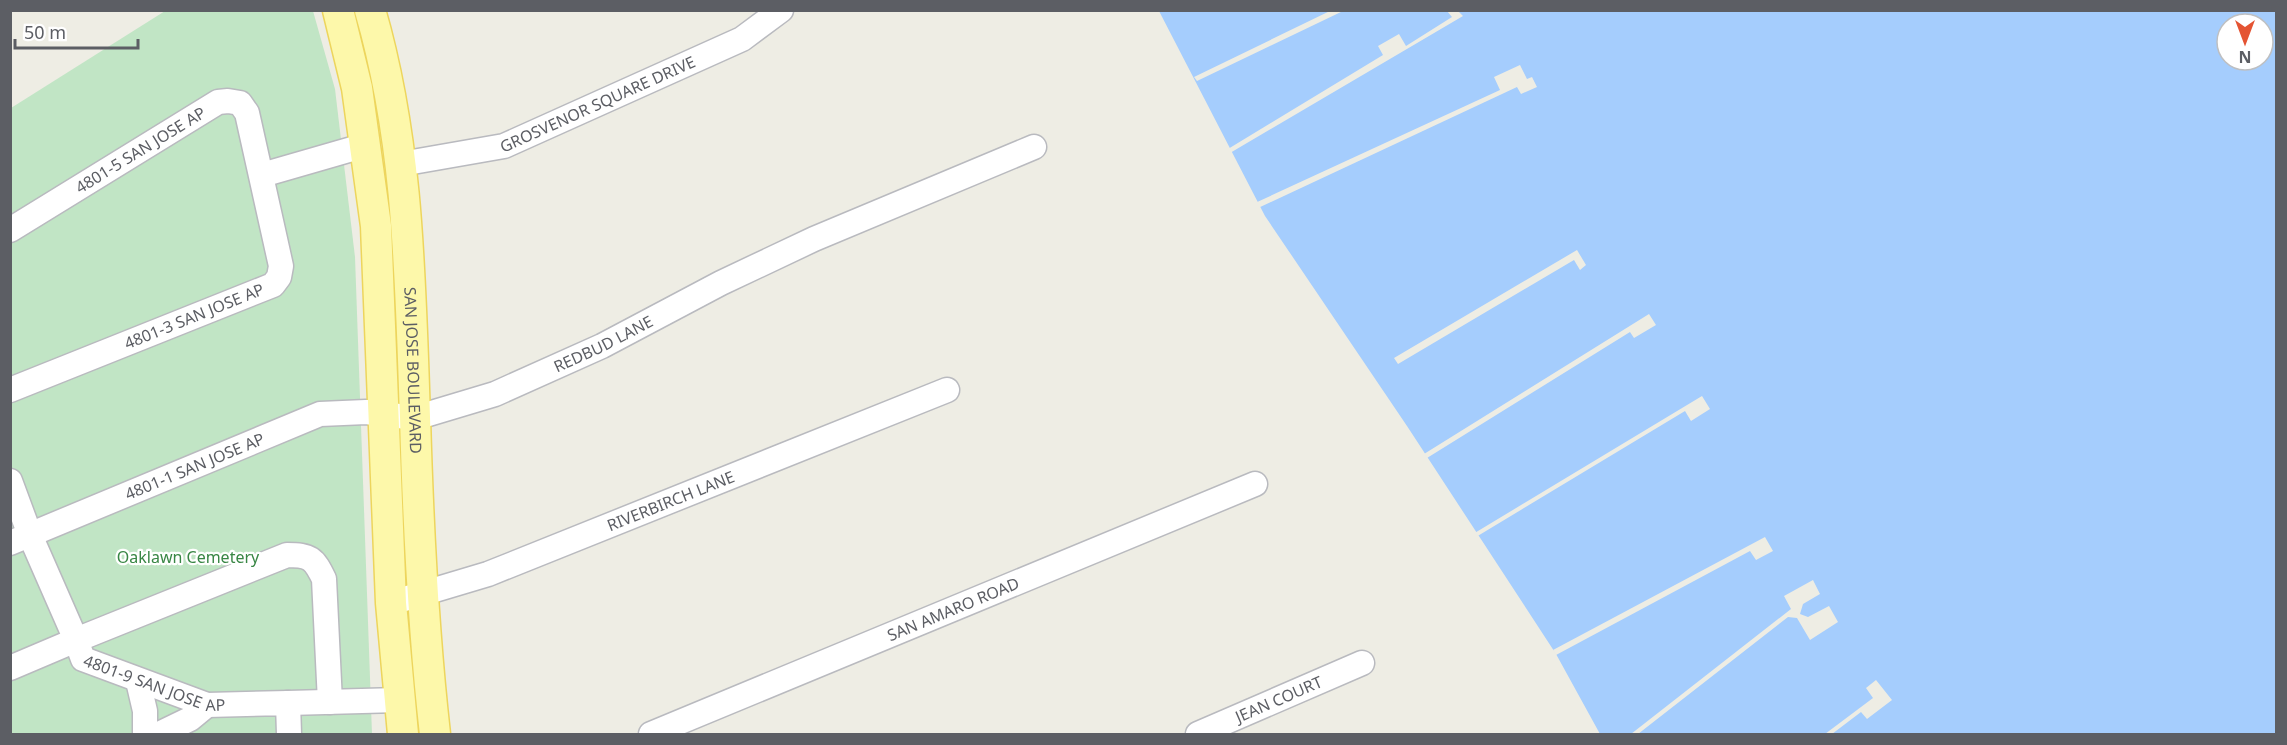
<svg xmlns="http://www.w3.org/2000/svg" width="2287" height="745" viewBox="0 0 2287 745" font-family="'Noto Sans',sans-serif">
	<rect width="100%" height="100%" fill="#eeede4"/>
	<path fill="#c1e5c5" d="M165,11H313L335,89L355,257L372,734H11V108Z"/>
	<path fill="#a5cdfd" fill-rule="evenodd" d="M1159,11H2276V734H1600L1556,654L1407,426L1265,216ZM2227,24H2263V60H2227Z"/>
	<path fill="#eeede4" d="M1332,10L1343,11L1197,81L1194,77Z
		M1447,11H1458L1463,16L1230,153L1228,149L1383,55L1378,46L1399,34L1406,46L1452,17Z
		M1520,65L1527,79L1532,77L1537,87L1521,94L1517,87L1258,208L1255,203L1500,90L1494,77Z
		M1577,250L1586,265L1580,270L1574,260L1398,364L1394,358Z
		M1649,314L1656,325L1634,338L1630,332L1427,458L1424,454Z
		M1702,396L1710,409L1691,421L1685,411L1476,537L1473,534Z
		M1765,537L1773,551L1756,560L1750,551L1556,655L1553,650Z
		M1813,580L1820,594L1803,604L1800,614L1808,617L1829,606L1838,622L1810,640L1797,618L1788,617L1638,734H1631L1791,609L1784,596Z
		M1876,680L1892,700L1867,719L1861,712L1832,734H1825L1873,698L1866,688Z"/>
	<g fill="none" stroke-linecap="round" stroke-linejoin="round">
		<g stroke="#b9babf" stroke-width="27">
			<g id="minor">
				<path id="s1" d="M401,164L504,146L742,39L781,10"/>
				<path d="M262,175L366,145"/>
				<path id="s2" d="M10,230L218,102L228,101L240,103L247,113L281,266L279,277L273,285L10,390"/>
				<path d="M10,481L30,535L76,640L287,555C310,555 314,558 324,579L330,702"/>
				<path id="s3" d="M10,543L320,414L366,412L415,418L495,394L602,346L721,283L814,239L1034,147"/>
				<path id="s4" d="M391,603L488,574L947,390"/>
				<path id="s5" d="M10,668L76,640L83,659L207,705L288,703L289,734"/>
				<path d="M138,681L145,711V734"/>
				<path d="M288,703L399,700"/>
				<path d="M159,734L190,719L207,705"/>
				<path id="s6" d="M651,734L1255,484"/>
				<path id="s7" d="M1198,734L1362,663"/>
			</g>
		</g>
		<g stroke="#edd55d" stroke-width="33">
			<g id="major">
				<path d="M338,10L357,88L376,226L391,603L403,734"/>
				<path id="s8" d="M370,10C409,144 410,278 415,417C418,523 423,629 435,734"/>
			</g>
		</g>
		<use href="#minor" stroke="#fff" stroke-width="24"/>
		<use href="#major" stroke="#fdf8aa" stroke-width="30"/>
	</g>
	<g text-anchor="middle" stroke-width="4.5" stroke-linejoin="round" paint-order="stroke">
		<g font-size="16" fill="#5c5e64" stroke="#fff">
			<text dy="6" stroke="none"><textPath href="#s1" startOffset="207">GROSVENOR SQUARE DRIVE</textPath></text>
			<text dy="6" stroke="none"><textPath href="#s2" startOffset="153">4801-5 SAN JOSE AP</textPath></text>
			<text transform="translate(194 316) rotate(-22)" y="6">4801-3 SAN JOSE AP</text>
			<text dy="6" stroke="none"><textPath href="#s3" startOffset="634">REDBUD LANE</textPath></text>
			<text dy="6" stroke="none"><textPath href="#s8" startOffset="364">SAN JOSE BOULEVARD</textPath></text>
			<text dy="6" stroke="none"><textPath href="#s3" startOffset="200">4801-1 SAN JOSE AP</textPath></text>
			<text dy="6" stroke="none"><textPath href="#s4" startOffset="298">RIVERBIRCH LANE</textPath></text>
			<text dy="6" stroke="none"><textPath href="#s6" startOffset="327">SAN AMARO ROAD</textPath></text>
			<text dy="6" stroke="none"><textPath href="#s5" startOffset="168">4801-9 SAN JOSE AP</textPath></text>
			<text dy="6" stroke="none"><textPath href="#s7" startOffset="88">JEAN COURT</textPath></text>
		</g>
		<g font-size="16" fill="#388644" stroke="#fff">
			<text x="188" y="563">Oaklawn Cemetery</text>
		</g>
	</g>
	<rect width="2287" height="745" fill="none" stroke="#5c5e64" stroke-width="24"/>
	<g transform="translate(2245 42) rotate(180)"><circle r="28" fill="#ffffff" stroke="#bebfc1" stroke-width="1.5"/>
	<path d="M0-4.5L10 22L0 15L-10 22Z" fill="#e45433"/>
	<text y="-9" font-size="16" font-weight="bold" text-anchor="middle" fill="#5c5e64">N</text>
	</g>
	<path d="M15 39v9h123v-9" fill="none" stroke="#5c5e64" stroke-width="3"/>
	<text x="24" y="39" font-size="18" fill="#5c5e64" stroke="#ffffff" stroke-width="4.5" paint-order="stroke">50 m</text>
</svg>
